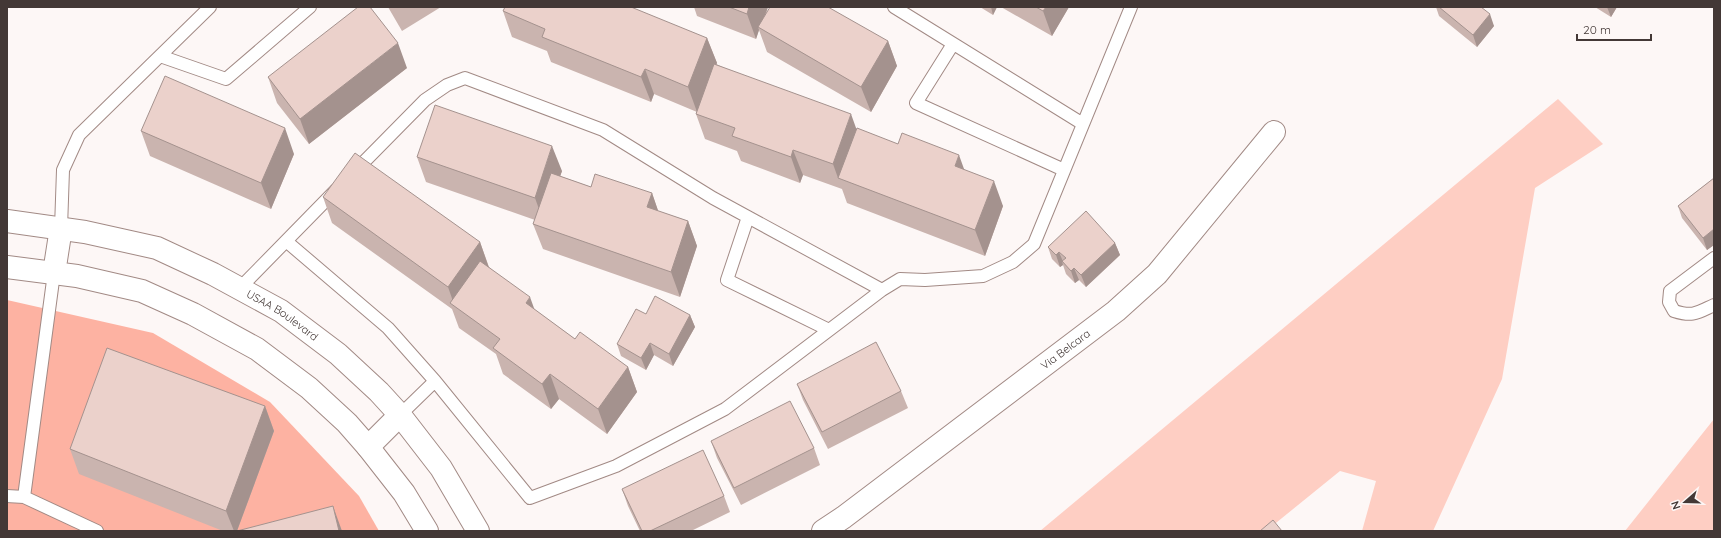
<svg xmlns="http://www.w3.org/2000/svg" width="1721" height="538" viewBox="0 0 1721 538" font-family="Quicksand,sans-serif">
	<rect width="100%" height="100%" fill="#fdf7f6"/>
	<path fill="#fecec3" d="M1558,99L1603,144L1535,188L1502,379L1433,531H1362L1376,481L1340,471L1266,531H1040Z
		M1714,419V531H1625Z"/>
	<path fill="#fdb2a2" d="M7,300L153,333L270,402L359,496L379,531H7Z"/>
	<g fill="none" stroke-linecap="round" stroke-linejoin="round">
		<g stroke="#a28a85" stroke-width="14">
			<path id="service" d="M894,7L1083,124
				M953,44L916,103L1064,170
				M160,56L226,79L310,7
				M355,171L425,100L447,85L465,78L603,130L713,198L882,290
				M748,217L727,280L829,330
				M61,228L63,170L79,135L210,7
				M286,241L388,328L435,381L530,498L616,466L725,409L882,290L900,279L925,280L983,276L1013,262L1034,244L1131,7
				M1714,258L1670,291L1669,302L1674,311C1693,317 1697,313 1714,305
				M239,289L336,190
				M400,415L435,381
				M7,496L24,497L54,273
				M24,497L97,531"/>
		</g>
		<g stroke="#a28a85" stroke-width="24">
			<g id="minor">
				<path d="M54,273L61,228"/>
				<path d="M368,447L400,415"/>
				<path id="s1" d="M823,531L844,517L1116,311L1157,274L1274,132"/>
			</g>
		</g>
		<g stroke="#a28a85" stroke-width="24">
			<g id="tertiary">
				<path id="s2" d="M7,221L85,232L157,248L213,274L281,311L338,354L379,392L400,415L441,468L478,531"/>
				<path d="M7,267L77,276L142,291L193,314L257,349L309,388L347,423L368,447L404,493L427,531"/>
			</g>
		</g>
		<use href="#service" stroke="#fff" stroke-width="12"/>
		<use href="#minor" stroke="#fff" stroke-width="22"/>
		<use href="#tertiary" stroke="#fff" stroke-width="22"/>
	</g>
	<path fill="#cab4af" d="M388,7H441L402,31Z
		M694,7H768L766,14L888,41L897,66L871,112L767,52L759,30L756,39L697,16Z
		M980,7H997L993,15Z
		M1001,7H1069L1052,36Z
		M1436,7H1481L1494,26L1477,47L1439,16Z
		M1595,7H1617L1611,17Z
		M503,11L707,38L717,63L716,64L856,129L964,169L1003,206L985,256L847,203L842,189L803,175L800,183L741,161L737,151L705,139L696,114L697,112L654,94L651,102L551,62L547,51L512,37Z
		M407,68L309,144L277,103L268,77Z
		M141,131L294,154L271,209L150,156Z
		M417,157L562,171L560,176L591,187L652,193L658,211L688,221L697,246L680,297L543,249L533,224L535,220L426,182Z
		M1714,178V245L1707,250L1682,218L1678,206Z
		M323,197L480,242L489,267L535,310L575,339L628,367L637,392L607,434L559,399L551,409L503,374L496,354L459,328L452,309L332,223Z
		M1115,243L1120,255L1086,287L1079,280L1075,283L1066,274L1063,265L1060,267L1052,259L1048,247Z
		M646,314L690,315L695,327L673,366L654,355L646,370L621,356L617,344Z
		M797,384L901,391L908,408L828,449L803,400Z
		M265,406L274,431L237,531H342H223L79,474L70,449Z
		M711,441L814,448L820,465L741,505L717,458Z
		M622,489L724,496L730,512L691,531H640L628,506Z"/>
	<path fill="#a4928e" d="M749,7H768L760,28L758,27L759,30L756,39L747,14Z
		M991,7H997L993,15Z
		M1046,7H1069L1052,36L1043,11Z
		M1607,7H1617L1611,17Z
		M1490,14L1494,26L1477,47L1473,35Z
		M707,38L717,63L697,112L688,87Z
		M888,41L897,66L871,112L861,87Z
		M398,43L407,68L309,144L300,119Z
		M645,69L654,94L651,102L641,77Z
		M851,114L860,139L838,178L833,164Z
		M285,128L294,154L271,209L261,183Z
		M552,146L562,171L544,223L535,198Z
		M793,150L803,175L800,183L791,157Z
		M959,155L968,180L955,166Z
		M994,181L1003,206L985,256L975,230Z
		M652,193L661,219L647,207Z
		M688,221L697,246L680,297L671,272Z
		M1714,229V245L1707,250L1703,238Z
		M480,242L489,268L455,307L448,287Z
		M1115,243L1120,255L1086,287L1081,275Z
		M1059,252L1064,264L1062,261L1063,265L1060,267L1056,255Z
		M1074,268L1079,280L1075,283L1071,271Z
		M530,297L539,322L526,303Z
		M690,315L695,327L673,366L669,354Z
		M650,343L654,355L646,370L641,358Z
		M628,367L637,392L607,434L598,409Z
		M550,374L559,399L551,409L542,384Z
		M265,406L274,431L237,531H234L226,511Z
		M333,506L342,531H339Z"/>
	<path fill="#ebd1cb" stroke="#a4928e" d="M358,7H370L398,43L300,119L268,77Z
		M505,7H631L707,38L688,87L645,69L641,77L542,37L545,29L503,11Z
		M729,7H749L747,14Z
		M770,7H828L888,41L861,87L758,27Z
		M1036,7H1046L1043,11Z
		M1439,7H1481L1490,14L1473,35Z
		M714,64L851,114L833,164L793,150L791,157L732,136L735,128L696,114Z
		M165,76L285,128L261,183L141,131Z
		M435,105L552,146L535,198L417,157Z
		M857,128L898,144L902,133L959,155L955,166L994,181L975,230L838,178Z
		M355,153L480,242L448,287L323,197Z
		M551,173L591,187L595,174L652,193L647,207L688,221L671,272L533,224Z
		M1714,178V229L1703,238L1678,206Z
		M1086,211L1115,243L1081,275L1074,268L1071,271L1062,261L1066,258L1059,252L1056,255L1048,247Z
		M480,261L530,297L526,303L575,339L580,332L628,367L598,409L550,374L542,384L493,348L500,339L450,303Z
		M655,296L690,315L669,354L650,343L641,358L617,344L636,309L646,314Z
		M876,342L901,391L822,432L797,384Z
		M107,348L265,406L226,511L70,449Z
		M790,401L814,448L734,488L711,441Z
		M703,450L724,496L650,531H642L622,489Z
		M333,506L339,531H237Z
		M1273,520L1282,531H1260Z"/>
	<g text-anchor="middle" stroke-width="4" stroke-linejoin="round" paint-order="stroke">
		<g font-size="11" fill="#433836" stroke="#fdf7f6">
			<text dy="4" stroke="none"><textPath href="#s2" startOffset="295">USAA Boulevard</textPath></text>
			<text dy="4" stroke="none"><textPath href="#s1" startOffset="303">Via Belcara</textPath></text>
		</g>
	</g>
	<rect width="1721" height="538" fill="none" stroke="#433836" stroke-width="16"/>
	<g transform="translate(1685 502) rotate(250)" stroke="#fdf7f6" stroke-width="3" paint-order="stroke">
	<path d="M0-3L7 15L0 10L-7 15Z" fill="#433836"/>
	<text y="-6" font-size="11" font-weight="bold" text-anchor="middle" fill="#433836">N</text>
	</g>
	<path d="M1577 34v6h74v-6" fill="none" stroke="#433836" stroke-width="2"/>
	<text x="1583" y="34" font-size="12" fill="#433836" stroke="#fdf7f6" stroke-width="3" paint-order="stroke">20 m</text>
</svg>
